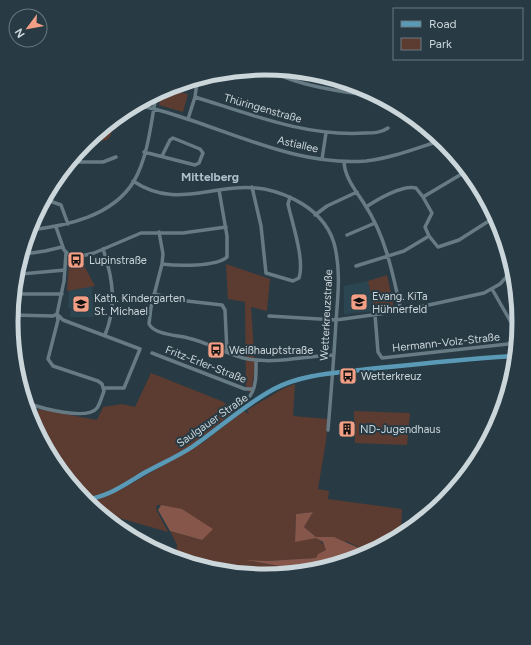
<svg xmlns="http://www.w3.org/2000/svg" width="531" height="645" viewBox="0 0 531 645" font-family="Figtree,sans-serif">
	<rect width="100%" height="100%" fill="#283a43"/>
	<path fill="#2b4551" d="M368,281L375,311L344,314V286Z
		M92,286L94,317H70L71,308H68L69,290Z"/>
	<path fill="#5c3b31" fill-rule="evenodd" d="M166,89L188,94L183,112L159,105L162,92Z
		M112,125L111,135L107,140L87,142Z
		M81,260L95,286L67,291L69,264Z
		M226,264L270,279L267,311L251,307L255,366L251,394L246,388L245,302L228,299Z
		M387,275L394,307L375,311L368,281Z
		M151,373L224,402L226,405L232,403L240,407L187,449L120,486L93,498L83,499L31,420L35,421L38,409L97,420L103,407L122,404L135,407Z
		M295,384L293,416L328,419L326,441L318,489L329,491L328,499L402,509L401,532L370,553L348,542L317,538L326,547V550L318,554L316,558L266,561H251L302,570L265,577L176,559L177,545L170,531L202,540L161,505H157L156,509L168,532L119,518L117,524L84,501L94,500L122,489L204,442L243,411L249,414L247,410L284,388ZM313,512L304,527L316,537L295,541L296,514Z
		M354,411L410,413L407,445L355,443Z"/>
	<path fill="#855649" d="M161,505L182,509L213,529L202,540L170,531L158,510Z
		M313,512L304,527L316,537H334L370,553L363,558L302,570L246,560L266,561L316,558L318,554L326,550L323,542L316,538L295,542L296,514Z"/>
	<g fill="none" stroke-linecap="round" stroke-linejoin="round">
		<path stroke="#677b85" stroke-width="3.5" d="M271,69C286,84 352,94 374,95
			M195,97C250,114 306,137 365,133C373,133 381,133 388,128
			M140,106C153,108 166,112 178,116C239,135 300,166 366,161C392,158 417,148 442,140
			M188,119L195,97L197,82
			M144,152L195,165L199,163L203,153L200,149L173,138L170,140L162,156
			M322,159L326,133
			M344,161C344,177 357,192 365,205C386,237 393,275 401,311
			M73,162H103L116,157
			M133,181C169,205 197,191 235,188C273,184 322,204 334,243C341,269 338,295 336,321C334,358 331,394 328,430
			M252,187L261,226L266,273L293,281L299,278C305,260 292,223 288,204L290,197
			M423,197L432,213L425,227L429,236
			M47,200L61,205L68,224
			M366,207C378,199 402,185 416,188L423,197L465,172
			M315,215L327,206L357,192
			M56,227L64,250L69,255L77,257L94,253L141,233H183L226,227
			M29,230C67,226 113,216 134,181C148,157 151,123 156,96
			M159,232L163,254L162,264L151,307L149,324C155,335 177,335 188,338C207,342 224,353 243,358C274,365 303,356 334,355
			M347,235L375,223
			M103,249C113,278 117,306 105,335
			M25,254L45,251L62,247
			M162,264C177,266 216,267 227,257V236L219,190
			M356,266L404,251L429,236L438,247L459,240L495,217
			M21,274L65,270
			M492,289L512,324
			M17,294H62
			M154,294L178,300L222,305L225,310L227,352
			M13,315L53,316L57,314L63,320L140,349L124,388H104
			M375,315L378,352L382,358L508,344L513,340L512,324L520,323
			M269,316L336,320L401,311L484,293L500,284L510,273
			M152,353L245,389H253
			M250,396C257,386 256,372 256,360
			M27,403C41,408 87,421 97,408C100,404 102,396 104,391L102,384L98,381L53,366L48,359L58,320L57,314L64,281L66,253"/>
		<path stroke="#5a9ab7" stroke-width="4.5" d="M84,500C108,497 124,485 144,473C160,464 177,457 192,447C220,428 244,405 274,389C302,374 337,373 368,369C417,364 465,359 513,356"/>
	</g>
	<defs>
		<g id="bus-square" transform="scale(0.9)"><rect x="-9" y="-9" width="18" height="18" rx="4" fill="#f39f85" stroke="#283a43"/><path d="M-5-6H5V4H4V6H2V4H-2V6H-4V4H-5ZM-3.5-4V0h7V-4ZM-3.5 1.2v1.5H-2V1.2ZM2 1.2v1.5H3.5V1.2Z" fill="#111"/></g>
		<g id="school-square" transform="scale(0.9)"><rect x="-9" y="-9" width="18" height="18" rx="4" fill="#f39f85" stroke="#283a43"/><path d="M0-5L7-2L0 1L-7-2ZM-4 1L0 2.5L4 1V4Q0 6-4 4Z" fill="#111"/></g>
		<g id="building-square" transform="scale(0.9)"><rect x="-9" y="-9" width="18" height="18" rx="4" fill="#f39f85" stroke="#283a43"/><path d="M-4-6H4V6H1V3H-1V6H-4ZM-2.5-4.3h1.7v1.8h-1.7ZM.8-4.3h1.7v1.8H.8ZM-2.5-1h1.7V.8h-1.7ZM.8-1h1.7V.8H.8Z" fill="#111"/></g>
	</defs>
	<g fill-rule="evenodd">
		<use href="#bus-square" x="76" y="260"/>
		<use href="#school-square" x="359" y="302"/>
		<use href="#school-square" x="81" y="304"/>
		<use href="#bus-square" x="216" y="350"/>
		<use href="#bus-square" x="348" y="376"/>
		<use href="#building-square" x="347" y="429"/>
	</g>
	<g text-anchor="middle" stroke-width="4" stroke-linejoin="round" paint-order="stroke">
		<g font-size="11" fill="#cbd6db" stroke="#283a43">
			<text transform="translate(263 108) rotate(16)" y="4">Thüringenstraße</text>
			<text transform="translate(298 144) rotate(13)" y="4">Astiallee</text>
			<text transform="translate(326 315) rotate(-87)" y="4">Wetterkreuzstraße</text>
			<text transform="translate(446 342) rotate(-6)" y="4">Hermann-Volz-Straße</text>
			<text transform="translate(206 364) rotate(21)" y="4">Fritz-Erler-Straße</text>
			<text transform="translate(212 420) rotate(-35)" y="4">Saulgauer Straße</text>
		</g>
		<g font-size="11" fill="#cbd6db" stroke="#283a43" text-anchor="start">
			<text x="89" y="264">Lupinstraße</text>
			<text x="372" y="300">Evang. KiTa<tspan x="372" dy="13">Hühnerfeld</tspan></text>
			<text x="94" y="302">Kath. Kindergarten<tspan x="94" dy="13">St. Michael</tspan></text>
			<text x="229" y="354">Weißhauptstraße</text>
			<text x="361" y="380">Wetterkreuz</text>
			<text x="360" y="433">ND-Jugendhaus</text>
		</g>
		<g font-size="12" font-weight="bold" fill="#adc2cd" stroke="#283a43">
			<text x="210" y="181">Mittelberg</text>
		</g>
	</g>
	<path d="M0 0H531V645H0ZM18 322a247 247 0 1 1 494 0a247 247 0 1 1-494 0Z" fill="#283a43" fill-rule="evenodd"/>
	<path fill="none" stroke="#cbd6db" stroke-width="5" d="M18 322a247 247 0 1 1 494 0a247 247 0 1 1-494 0Z"/>
	<rect x="393" y="8" width="130" height="52" fill="#283a43" stroke="#697880"/>
	<rect x="401" y="21" width="20" height="6" fill="#5a9ab7" stroke="#697880"/>
	<text x="429" y="28" font-size="12" fill="#cbd6db">Road</text>
	<rect x="401" y="38" width="20" height="12" fill="#5c3b31" stroke="#697880"/>
	<text x="429" y="48" font-size="12" fill="#cbd6db">Park</text>
	<g transform="translate(28 28) rotate(238)"><circle r="19" fill="#283a43" stroke="#697880"/>
	<path d="M0-3L7 15L0 10L-7 15Z" fill="#f39f85"/>
	<text y="-6" font-size="11" font-weight="bold" text-anchor="middle" fill="#cbd6db">N</text>
	</g>
</svg>
